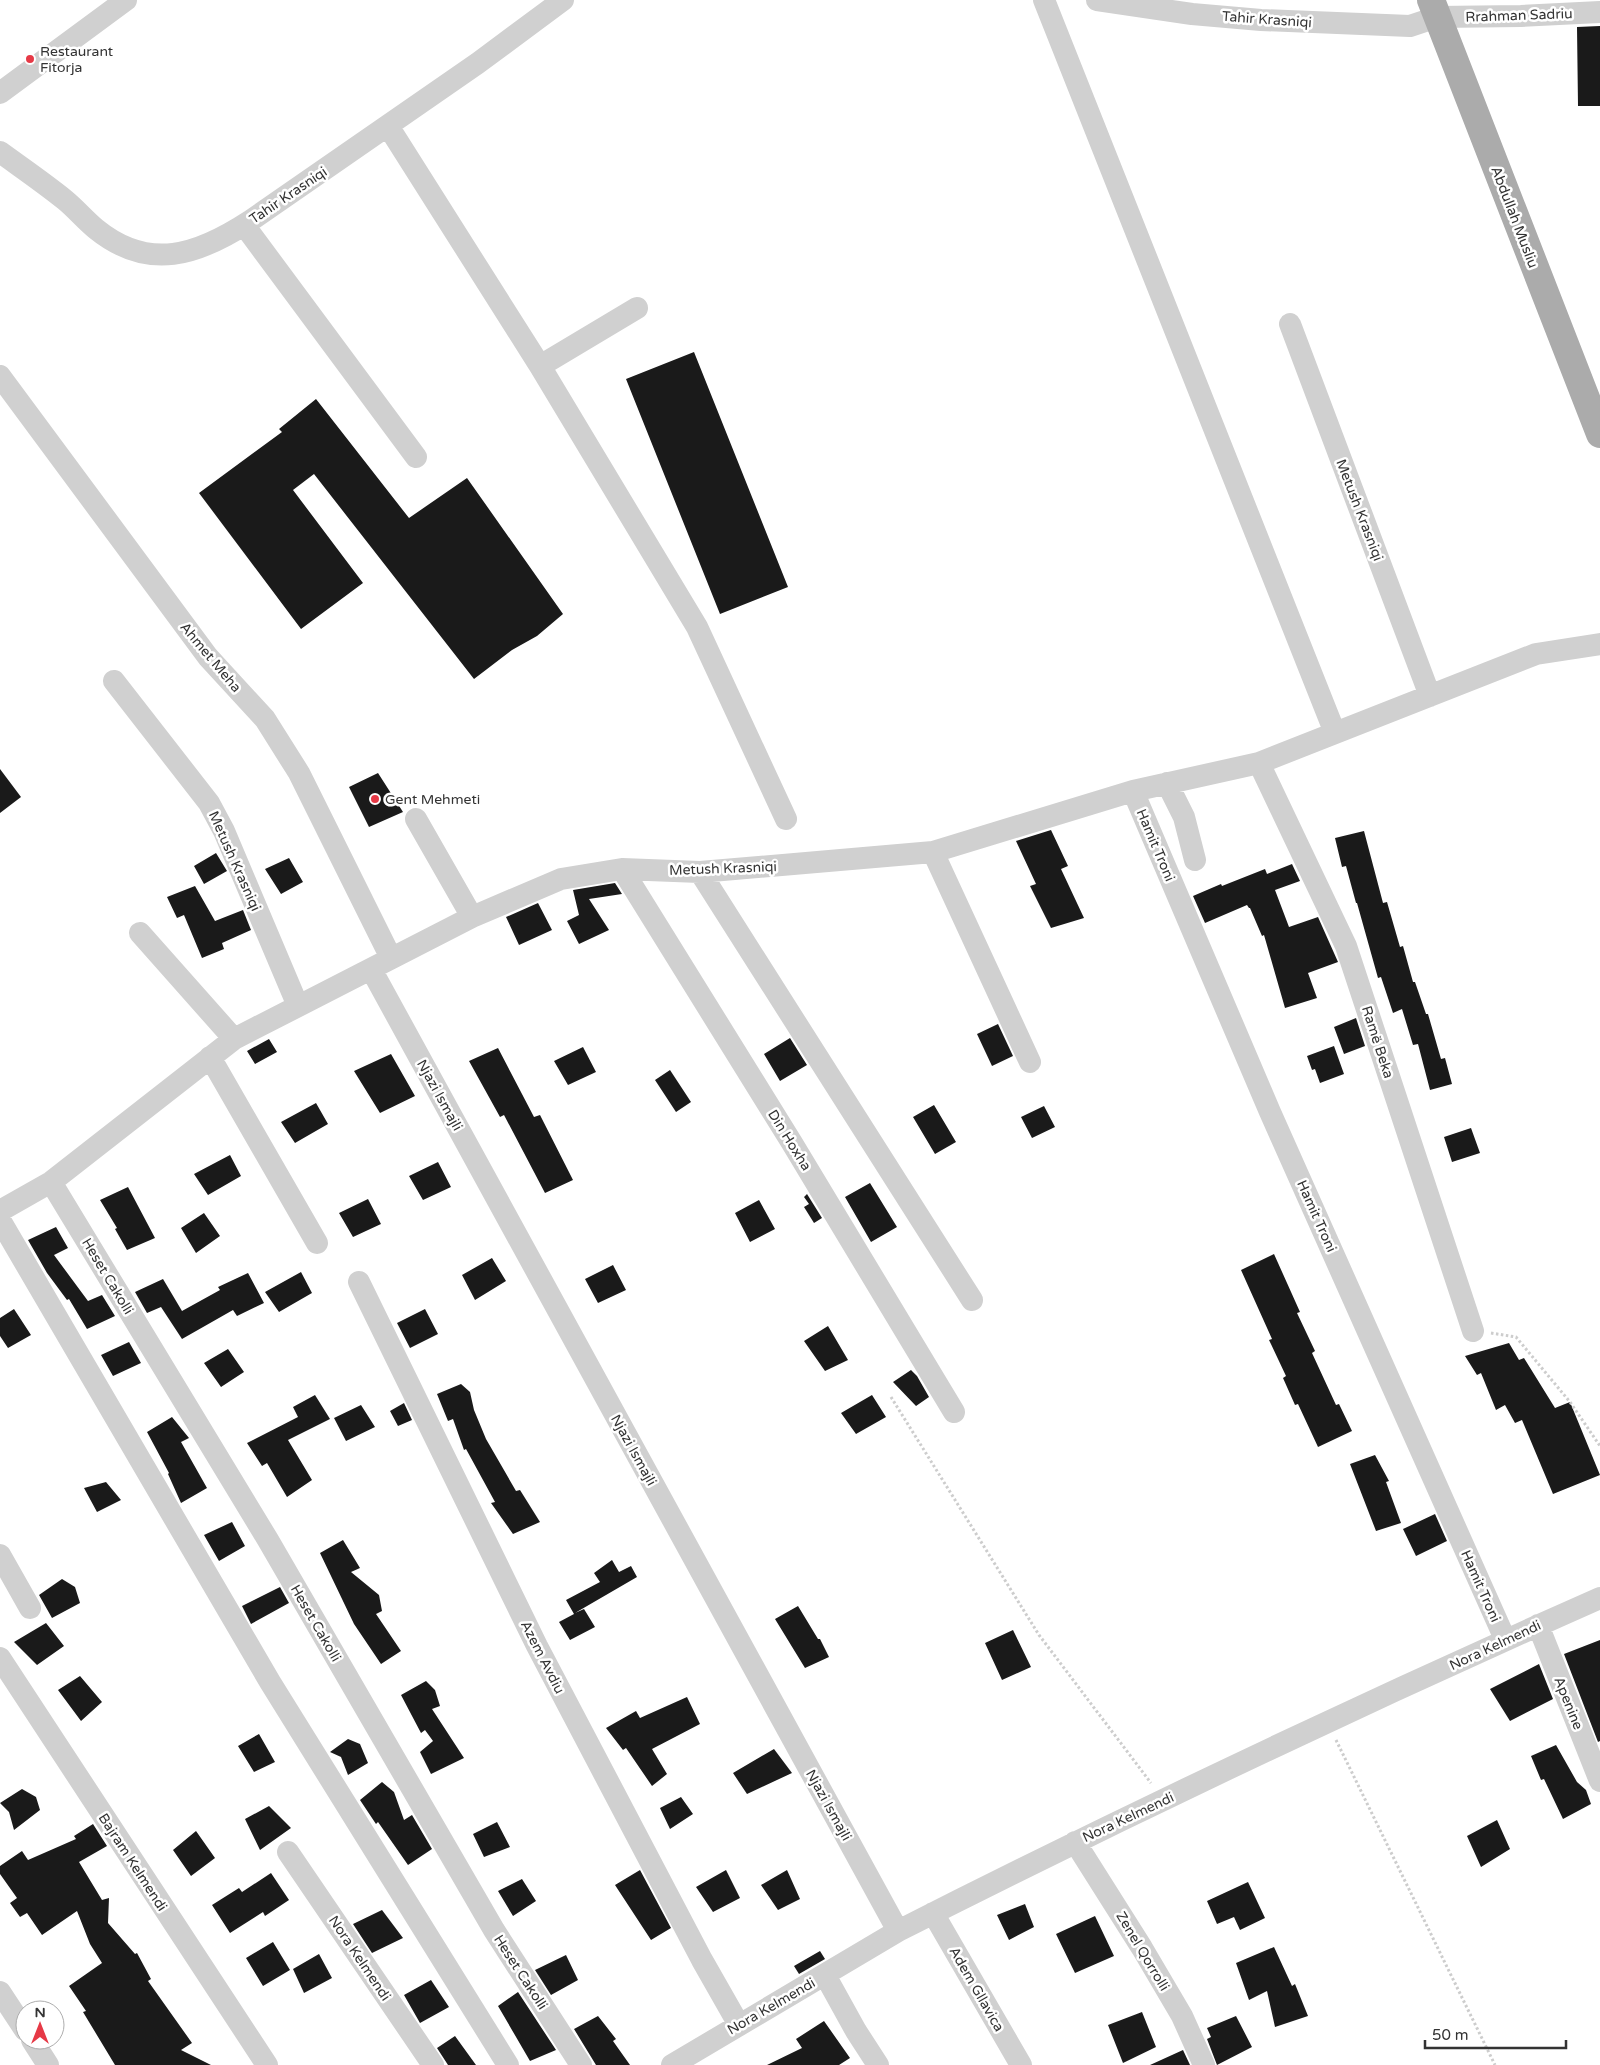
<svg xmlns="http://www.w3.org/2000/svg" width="1600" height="2065" viewBox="0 0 1600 2065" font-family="'Varela Round',sans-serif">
	<rect width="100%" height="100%" fill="#fff"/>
	<path fill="#1a1a1a" d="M1600,26V106H1578L1577,27Z
		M694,352L788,587L720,614L626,379Z
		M316,399L409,518L467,478L563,614L537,636L512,650L474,679L314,474L293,490L363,583L301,629L199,493L282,432L279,429Z
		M0,769L21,797L0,813Z
		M378,773L403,812L369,827L349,787Z
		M1051,830L1068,866L1061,869L1084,918L1051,928L1030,886L1036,884L1016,841Z
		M1364,831L1383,903L1387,902L1400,947L1403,946L1413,982H1415L1426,1014H1428L1441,1059L1445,1058L1452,1084L1430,1090L1418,1044L1413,1045L1402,1009L1393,1013L1381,977L1378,978L1357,903H1356L1346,866L1342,867L1335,838Z
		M216,853L227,871L204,884L194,866Z
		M289,858L303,882L281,894L265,869Z
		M1292,864L1300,881L1275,890L1289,927L1318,917L1338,962L1308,973L1317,998L1285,1008L1264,935L1262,936L1250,908H1249L1247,905L1205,923L1193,896L1221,884L1222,886L1265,869L1267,874Z
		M615,883L622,894L589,899L609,930L579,944L567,921L579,915L573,890Z
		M195,886L215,921L243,910L251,930L222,943L224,949L202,958L184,915L177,918L167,897Z
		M538,903L552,930L519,945L506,917Z
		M1356,1018L1365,1046L1344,1054L1334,1027Z
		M998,1024L1013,1056L992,1066L977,1034Z
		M790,1038L807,1065L780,1081L764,1054Z
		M269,1039L277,1052L255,1064L247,1051Z
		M1334,1046L1344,1074L1320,1083L1315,1069L1312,1070L1307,1056Z
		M583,1047L596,1072L568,1085L554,1061Z
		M498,1048L534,1117L540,1115L573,1180L545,1193L504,1115L500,1117L469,1061Z
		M391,1054L415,1096L380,1113L354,1071Z
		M670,1070L691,1102L676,1112L655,1080Z
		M316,1103L328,1124L295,1143L281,1122Z
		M934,1105L956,1142L935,1154L913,1117Z
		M1044,1106L1055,1127L1032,1138L1021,1117Z
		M1471,1128L1480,1153L1452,1162L1444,1137Z
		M230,1155L241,1176L208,1195L194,1174Z
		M438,1162L451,1187L423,1200L409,1176Z
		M870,1183L897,1227L871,1242L845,1197Z
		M128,1187L155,1238L127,1250L115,1229L117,1228L100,1200Z
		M807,1194L822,1218L814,1223L804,1207L809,1204L804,1197Z
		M368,1199L381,1224L353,1237L339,1213Z
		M759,1200L775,1229L750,1242L735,1213Z
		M204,1213L220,1236L196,1253L181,1228Z
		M56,1227L68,1248L54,1255L88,1301L102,1295L115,1316L87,1329L69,1299L67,1300L47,1273L28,1240Z
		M1274,1254L1300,1312L1297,1313L1315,1351L1312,1353L1336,1405L1339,1404L1352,1431L1318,1447L1298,1404L1295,1405L1283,1378L1286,1376L1269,1340L1272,1339L1241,1270Z
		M492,1258L506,1281L475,1300L462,1275Z
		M613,1265L626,1290L598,1303L585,1279Z
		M301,1272L312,1293L279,1312L265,1292Z
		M248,1273L264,1303L237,1316L233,1310L182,1339L161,1307L147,1313L135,1292L163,1279L182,1311L220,1290L218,1287Z
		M14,1309L31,1335L8,1348L0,1336V1318Z
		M425,1309L438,1334L410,1348L397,1323Z
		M828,1326L848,1360L825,1371L804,1341Z
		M129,1342L141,1363L113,1376L101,1355Z
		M1509,1343L1519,1360L1524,1358L1555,1408L1570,1402L1600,1475L1553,1494L1522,1420L1515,1423L1505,1405L1496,1410L1481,1373L1477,1375L1465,1356Z
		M228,1349L244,1372L221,1387L204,1363Z
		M911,1370L917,1376L929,1397L916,1406L893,1382Z
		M461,1384L470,1392L474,1410L486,1439L516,1491L520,1490L540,1522L513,1534L491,1503L495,1502L466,1449L464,1450L453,1419L448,1421L437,1394Z
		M315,1395L330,1419L288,1440L312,1480L287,1497L267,1463L262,1466L247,1443L298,1417L293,1407Z
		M872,1395L886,1417L856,1434L841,1413Z
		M404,1403L412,1420L398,1426L390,1411Z
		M361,1405L375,1427L346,1441L334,1418Z
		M172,1417L189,1438L181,1442L207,1488L181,1503L168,1474L169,1473L147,1432Z
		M1375,1455L1389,1481L1386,1482L1401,1523L1376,1531L1350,1464Z
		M106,1482L121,1500L97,1512L84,1488Z
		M1435,1514L1447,1541L1416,1556L1403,1529Z
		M232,1522L245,1546L219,1561L204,1535Z
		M343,1540L360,1568L351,1572L379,1595L382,1611L376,1614L401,1651L381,1664L354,1624L320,1553Z
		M612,1560L619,1572L631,1566L637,1577L575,1613L584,1609L595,1627L570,1640L559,1622L574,1614L566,1600L600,1582L594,1573Z
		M62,1579L75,1587L80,1603L52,1618L39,1595Z
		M280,1587L289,1603L251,1624L242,1606Z
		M798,1606L818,1639H820L829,1657L805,1668L775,1619Z
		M46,1623L64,1646L37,1665L14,1642Z
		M1013,1630L1031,1667L1002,1680L985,1643Z
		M1600,1640V1741L1598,1742L1564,1654Z
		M1539,1664L1553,1699L1510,1721L1490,1689Z
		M80,1676L102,1702L81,1721L58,1690Z
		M426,1681L435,1690L440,1706L432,1709L464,1758L431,1774L420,1752L433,1741L425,1730L421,1733L401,1695Z
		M687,1697L700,1724L652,1749L667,1774L652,1786L626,1748L623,1750L606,1728L636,1711L640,1718Z
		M259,1734L275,1762L254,1772L238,1746Z
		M348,1739L360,1744L368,1763L348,1775L341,1757L330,1752Z
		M1556,1745L1577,1782L1586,1790L1591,1804L1563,1819L1544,1779L1541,1780L1531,1756Z
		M774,1749L792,1773L747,1794L733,1773Z
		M382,1782L394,1792L404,1820L412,1815L432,1849L408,1865L378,1822L376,1824L360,1800Z
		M22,1789L36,1797L40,1810L14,1830L9,1812L0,1803Z
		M681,1797L693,1814L670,1829L660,1808Z
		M269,1806L291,1828L260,1850L245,1819Z
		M1497,1820L1510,1849L1481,1867L1467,1836Z
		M497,1822L510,1847L484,1857L473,1834Z
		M93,1824L107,1846L79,1862L102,1900L109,1898L108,1923L135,1954L137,1953L151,1979L148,1981L192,2043L181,2050L211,2065H115L83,2012L86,2011L69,1986L102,1963L90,1944L77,1911L42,1935L27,1913L20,1917L10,1903L17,1898L0,1874V1866L22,1851L28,1860L76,1839L74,1836Z
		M196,1831L215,1858L191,1876L173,1850Z
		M640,1870L671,1928L651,1940L615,1885Z
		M726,1870L740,1898L713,1912L696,1887Z
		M787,1870L800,1899L778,1910L761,1885Z
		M271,1873L289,1900L265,1916L263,1912L230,1933L212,1905L239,1888L242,1892Z
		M522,1879L536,1901L513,1916L498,1891Z
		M1248,1882L1265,1918L1240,1930L1234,1917L1217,1924L1207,1901Z
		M1025,1904L1034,1927L1009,1940L997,1915Z
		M382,1910L403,1938L372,1953L353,1924Z
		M1095,1916L1114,1956L1075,1973L1056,1934Z
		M273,1942L290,1970L263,1986L246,1958Z
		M1274,1947L1292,1986L1295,1984L1308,2016L1275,2027L1267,1991L1249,2000L1236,1963Z
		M820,1951L825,1959L799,1974L794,1966Z
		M319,1954L332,1978L304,1993L293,1969Z
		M566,1955L578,1980L551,1995L535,1970Z
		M431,1980L449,2007L420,2023L404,1995Z
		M518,1992L556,2050L530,2061L498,2006Z
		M1142,2012L1156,2047L1123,2063L1108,2025Z
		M598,2016L616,2039L613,2041L630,2065H596L574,2029Z
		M1236,2016L1252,2047L1217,2065L1207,2039L1211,2037L1207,2028Z
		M824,2021L850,2058L839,2065H767L802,2048L796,2039Z
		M455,2036L476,2065H448L437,2048Z
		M1183,2050L1190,2065H1150Z"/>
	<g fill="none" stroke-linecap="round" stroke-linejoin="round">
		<path stroke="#cdcdcd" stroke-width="3" stroke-dasharray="2.5 2.5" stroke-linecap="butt" d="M1491,1333L1516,1337L1570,1402L1600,1446
			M891,1397L1039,1635L1151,1783
			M1336,1740L1495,2065"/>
		<path stroke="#d0d0d0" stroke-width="22" d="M1044,0L1335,733
			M1097,0L1192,14L1261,20L1410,26L1437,17L1521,16L1600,12
			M0,93L126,0
			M388,126L540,366L697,627L786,819
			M0,152C22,168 44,183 65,200C76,209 85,220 96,229C149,272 198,255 250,221L478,63L563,0
			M244,225L416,457
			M1290,324L1430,696
			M540,366L637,308
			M0,376L208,657L265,719L299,773L391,958
			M114,681L209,803L224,831L298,1006
			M1259,763L1346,946L1473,1331
			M1167,783L1184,817L1195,860
			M1133,791L1270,1112L1505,1639
			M416,819L472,917
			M933,852L1030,1062
			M622,869L792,1143L954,1412
			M700,872L972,1300
			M140,933L234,1039
			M371,969L898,1931
			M210,1057L317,1243
			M51,1182L268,1540L494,1930L581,2065
			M0,1211L51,1182L234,1039L472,917L561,879L622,869L700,872L933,852L1133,791L1259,763L1536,654L1600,644
			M0,1220L270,1682L508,2065
			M359,1282L537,1646L702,1960L739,2025
			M0,1555L30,1608
			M1538,1625L1600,1781
			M0,1658L267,2065
			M1075,1842L1142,1948L1182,2016L1204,2065
			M288,1852L433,2065
			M933,1913L1021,2065
			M825,1975L856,2031L878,2065
			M0,1992L25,2030
			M32,2040L48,2065
			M672,2065L898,1931C1129,1814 1363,1703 1600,1598"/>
		<path stroke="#ababab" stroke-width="28" d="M1431,0L1600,434"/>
	</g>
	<g fill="#e63946" stroke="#fff" stroke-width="2">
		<circle cx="30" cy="59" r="5"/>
		<circle cx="375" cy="799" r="5"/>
	</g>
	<g text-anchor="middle" stroke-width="5" stroke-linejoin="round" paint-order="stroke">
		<g font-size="14" fill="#333" stroke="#fff">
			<text transform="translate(1519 15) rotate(-2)" y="5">Rrahman Sadriu</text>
			<text transform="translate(1267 19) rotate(4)" y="5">Tahir Krasniqi</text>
			<text transform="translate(288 195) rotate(-34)" y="5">Tahir Krasniqi</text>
			<text transform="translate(1515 217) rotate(69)" y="5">Abdullah Musliu</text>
			<text transform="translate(1360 510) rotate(69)" y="5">Metush Krasniqi</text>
			<text transform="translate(211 657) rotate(50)" y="5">Ahmet Meha</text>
			<text transform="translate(1156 845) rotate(67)" y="5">Hamit Troni</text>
			<text transform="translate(235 861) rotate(66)" y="5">Metush Krasniqi</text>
			<text transform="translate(723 868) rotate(-2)" y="5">Metush Krasniqi</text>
			<text transform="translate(1378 1042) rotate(72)" y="5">Ramë Beka</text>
			<text transform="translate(440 1095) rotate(61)" y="5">Njazi Ismajli</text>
			<text transform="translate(790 1140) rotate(58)" y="5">Din Hoxha</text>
			<text transform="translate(1317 1216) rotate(66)" y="5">Hamit Troni</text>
			<text transform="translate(108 1276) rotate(59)" y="5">Heset Cakolli</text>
			<text transform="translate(634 1450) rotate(61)" y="5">Njazi Ismajli</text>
			<text transform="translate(1481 1586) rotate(66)" y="5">Hamit Troni</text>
			<text transform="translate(316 1623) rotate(60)" y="5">Heset Cakolli</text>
			<text transform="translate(1495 1645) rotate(-25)" y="5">Nora Kelmendi</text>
			<text transform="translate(543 1657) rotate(63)" y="5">Azem Avdiu</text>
			<text transform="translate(1569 1703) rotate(68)" y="5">Apenine</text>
			<text transform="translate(829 1805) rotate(61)" y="5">Njazi Ismajli</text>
			<text transform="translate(1128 1817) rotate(-25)" y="5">Nora Kelmendi</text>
			<text transform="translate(133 1862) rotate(57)" y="5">Bajram Kelmendi</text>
			<text transform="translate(1143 1951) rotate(59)" y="5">Zenel Qorrolli</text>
			<text transform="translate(360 1958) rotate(56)" y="5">Nora Kelmendi</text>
			<text transform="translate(521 1972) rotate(57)" y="5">Heset Cakolli</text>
			<text transform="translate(977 1989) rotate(60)" y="5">Adem Gllavica</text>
			<text transform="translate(771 2006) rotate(-30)" y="5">Nora Kelmendi</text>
		</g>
		<g font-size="14" fill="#333" stroke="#fff" text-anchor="start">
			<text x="40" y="56">Restaurant<tspan x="40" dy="16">Fitorja</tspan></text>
			<text x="385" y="804">Gent Mehmeti</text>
		</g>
	</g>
	<g transform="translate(40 2025)"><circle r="24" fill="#ffffff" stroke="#adadad"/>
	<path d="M0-4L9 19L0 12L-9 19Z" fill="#e63946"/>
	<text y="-8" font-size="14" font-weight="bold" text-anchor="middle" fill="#333333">N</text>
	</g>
	<path d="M1425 2040v8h141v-8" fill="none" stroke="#333333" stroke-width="2.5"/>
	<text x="1432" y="2040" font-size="15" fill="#333333" stroke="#ffffff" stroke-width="4" paint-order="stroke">50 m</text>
</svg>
